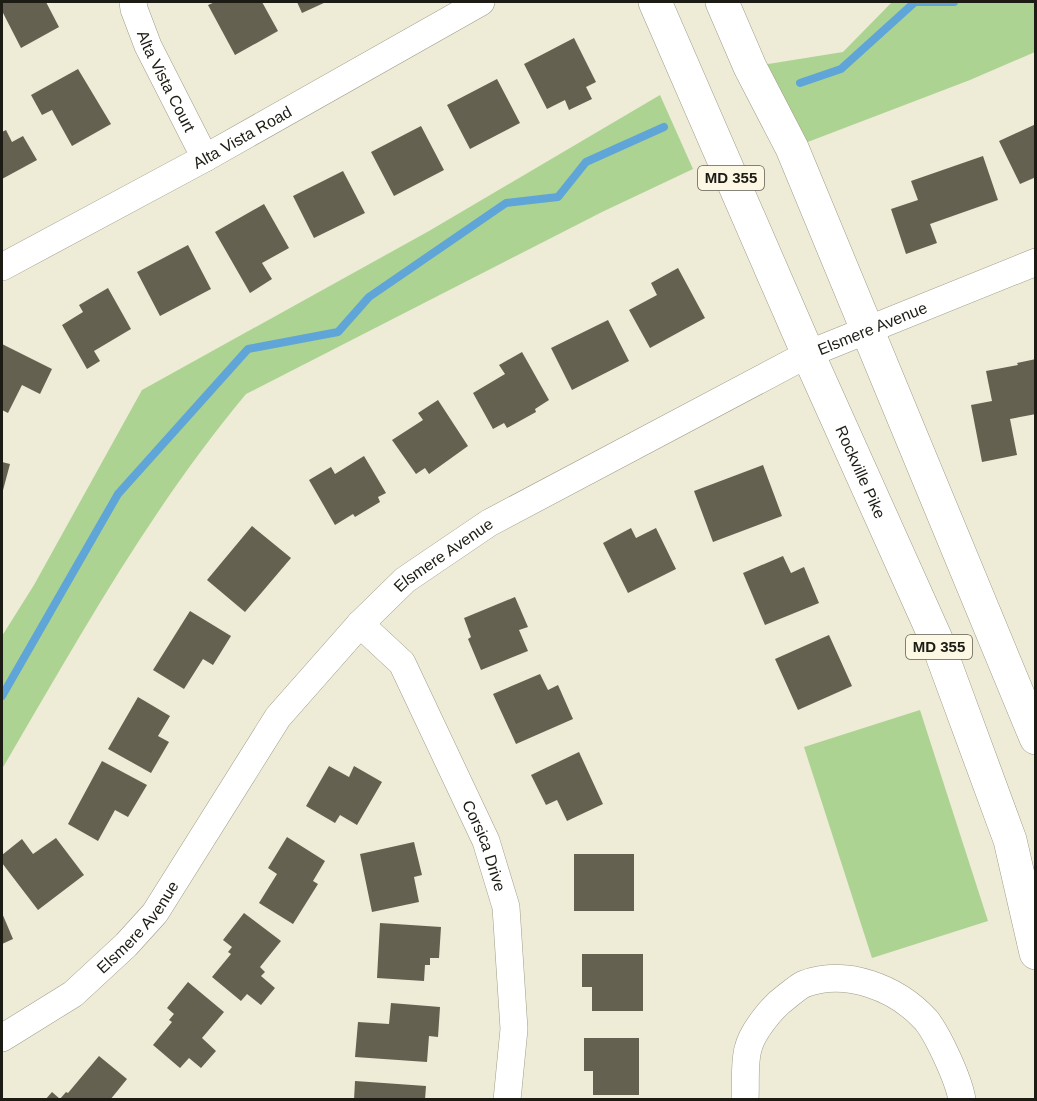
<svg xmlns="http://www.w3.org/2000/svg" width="1037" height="1101" viewBox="0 0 1037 1101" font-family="Helvetica,sans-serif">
	<rect width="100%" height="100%" fill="#eeebd7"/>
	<path fill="#add392" d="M892,2H1035V52L970,80L792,148L750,67L843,52Z
		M660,95L693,169L602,212L246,394C150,509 77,641 2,769V636L34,585L142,390L429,231Z
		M920,710L988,921L872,958L804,747Z"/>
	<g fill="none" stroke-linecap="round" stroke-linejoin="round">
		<path stroke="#5fa5d8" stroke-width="8" d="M800,83L841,69L915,2H954
			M2,696L118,494L248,349L338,332L369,297L506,203L558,197L586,162L664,127"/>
	</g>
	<path fill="#646150" d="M2,2H46L59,27L21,48L2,11Z
		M215,2H262L278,31L235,55L208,5Z
		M297,2H326L302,13Z
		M574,38L596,82L586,87L592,99L569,110L565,100L547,109L524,64Z
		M78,69L111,124L72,146L52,110L42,115L31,95Z
		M497,79L520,123L470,149L447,105Z
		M1036,124V177L1020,184L999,141Z
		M421,126L444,170L394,196L371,152Z
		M6,130L12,142L23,136L37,160L2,179V132Z
		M983,156L998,200L930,224L937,243L906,254L891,209L918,200L911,181Z
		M343,171L365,213L314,238L293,196Z
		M264,204L289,248L262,263L272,279L250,293L215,232Z
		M188,245L211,289L160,316L137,272Z
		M678,268L705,318L650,348L629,310L657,295L651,283Z
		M108,288L131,329L94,351L100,361L87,369L62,325L83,312L79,305Z
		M608,320L629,361L572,390L551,348Z
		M2,344L52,369L40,394L22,385L8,413L2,410Z
		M522,352L549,400L535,409L536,412L507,428L504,423L493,429L473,393L505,374L499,365Z
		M1036,359V414L1010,419L1017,455L982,462L971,405L992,401L986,371L1018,365L1017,363Z
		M438,400L468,446L429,474L425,468L416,474L392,440L423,420L418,413Z
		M364,456L386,493L378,497L380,502L355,517L353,514L335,525L309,480L331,467L335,474Z
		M2,462L10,464L2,494Z
		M763,465L782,516L713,542L694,491Z
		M252,526L291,558L245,612L207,580Z
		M631,528L636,538L656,528L676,569L628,593L603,543Z
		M783,556L791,573L804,567L819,603L765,625L743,573Z
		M515,597L528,627L519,630L528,651L481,670L468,639L471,637L464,618Z
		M190,611L231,636L213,665L203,659L184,689L153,670Z
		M829,635L852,686L798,710L775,659Z
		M540,674L548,690L558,685L573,719L516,744L493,694Z
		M138,697L170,716L158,736L169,742L151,773L108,749Z
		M579,752L603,804L567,821L557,800L546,805L531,775Z
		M102,761L147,785L128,817L115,810L98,841L68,824Z
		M329,766L349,777L354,766L382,782L357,825L340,815L335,823L306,806Z
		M287,837L325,861L313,881L318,884L293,924L259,903L277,874L268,868Z
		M56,838L84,875L38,910L2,863V855L22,839L33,854Z
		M414,842L422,875L414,877L419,902L372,912L360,854Z
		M574,854H634V911H574Z
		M2,913L13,939L2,944Z
		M244,913L281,941L260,967L265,972L261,976L275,988L261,1005L247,994L241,1001L212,977L231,954L228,952L232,947L223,940Z
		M380,923L441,927L439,958H430V965H425L424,981L377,978Z
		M582,954H643V1011H592V987H582Z
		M188,982L224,1012L202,1038L216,1051L201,1068L189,1058L180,1068L153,1045L172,1022L169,1020L174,1014L167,1008Z
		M391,1003L440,1007L438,1037L429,1036L427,1062L355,1057L358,1022L389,1024Z
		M584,1038H639V1095H593V1071H584Z
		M99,1056L127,1079L110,1100H45L52,1092L60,1099L66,1092L68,1093Z
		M355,1081L426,1086L425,1100H354Z"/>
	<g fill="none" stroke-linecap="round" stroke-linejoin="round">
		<g stroke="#9f9c89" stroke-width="28">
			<g id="minor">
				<path id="s1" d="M133,2L134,9L148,46L205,158"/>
				<path id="s2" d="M2,267L205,158L481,2"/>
				<path id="s3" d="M360,624L402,663L486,841L506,907L514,1029L507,1100"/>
				<path id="s4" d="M2,1038L73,994L126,945L155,913L278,717L360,624L405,580L489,523L808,354L1036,262"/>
				<path d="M745,1100C746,1085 744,1063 748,1049C752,1032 772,1007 786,997C791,993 798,987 804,984C846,968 897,988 926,1020C938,1035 959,1080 962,1100"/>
			</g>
		</g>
		<g stroke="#9f9c89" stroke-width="34">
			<g id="major">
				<path id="s5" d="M655,2L808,354L936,639L1010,840L1036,953"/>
				<path d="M722,2L750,67L792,148L1036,738"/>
			</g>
		</g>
		<use href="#minor" stroke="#fff" stroke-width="27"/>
		<use href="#major" stroke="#fff" stroke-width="33"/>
	</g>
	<g text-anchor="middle" stroke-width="6" stroke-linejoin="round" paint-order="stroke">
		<g fill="#fcf8e4" stroke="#5f5d52" stroke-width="1.5">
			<rect x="698" y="166" width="66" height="24" rx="4.5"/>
			<rect x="906" y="635" width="66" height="24" rx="4.5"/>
		</g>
		<g font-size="15" font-weight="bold" fill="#1c1b14">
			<text x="731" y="183">MD 355</text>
			<text x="939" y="652">MD 355</text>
		</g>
		<g font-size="16" fill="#1c1b14" stroke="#fcf8e4">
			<text dy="6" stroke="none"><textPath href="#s1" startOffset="86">Alta Vista Court</textPath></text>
			<text dy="6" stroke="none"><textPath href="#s2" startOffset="273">Alta Vista Road</textPath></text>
			<text dy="6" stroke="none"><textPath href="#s4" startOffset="1149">Elsmere Avenue</textPath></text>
			<text dy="6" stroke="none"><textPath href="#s5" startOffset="513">Rockville Pike</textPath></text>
			<text dy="6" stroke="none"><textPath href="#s4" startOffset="663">Elsmere Avenue</textPath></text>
			<text dy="6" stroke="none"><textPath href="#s3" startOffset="258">Corsica Drive</textPath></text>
			<text dy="6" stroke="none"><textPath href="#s4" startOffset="177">Elsmere Avenue</textPath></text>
		</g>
	</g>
	<rect width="1037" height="1101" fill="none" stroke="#1c1b14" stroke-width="6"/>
</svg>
